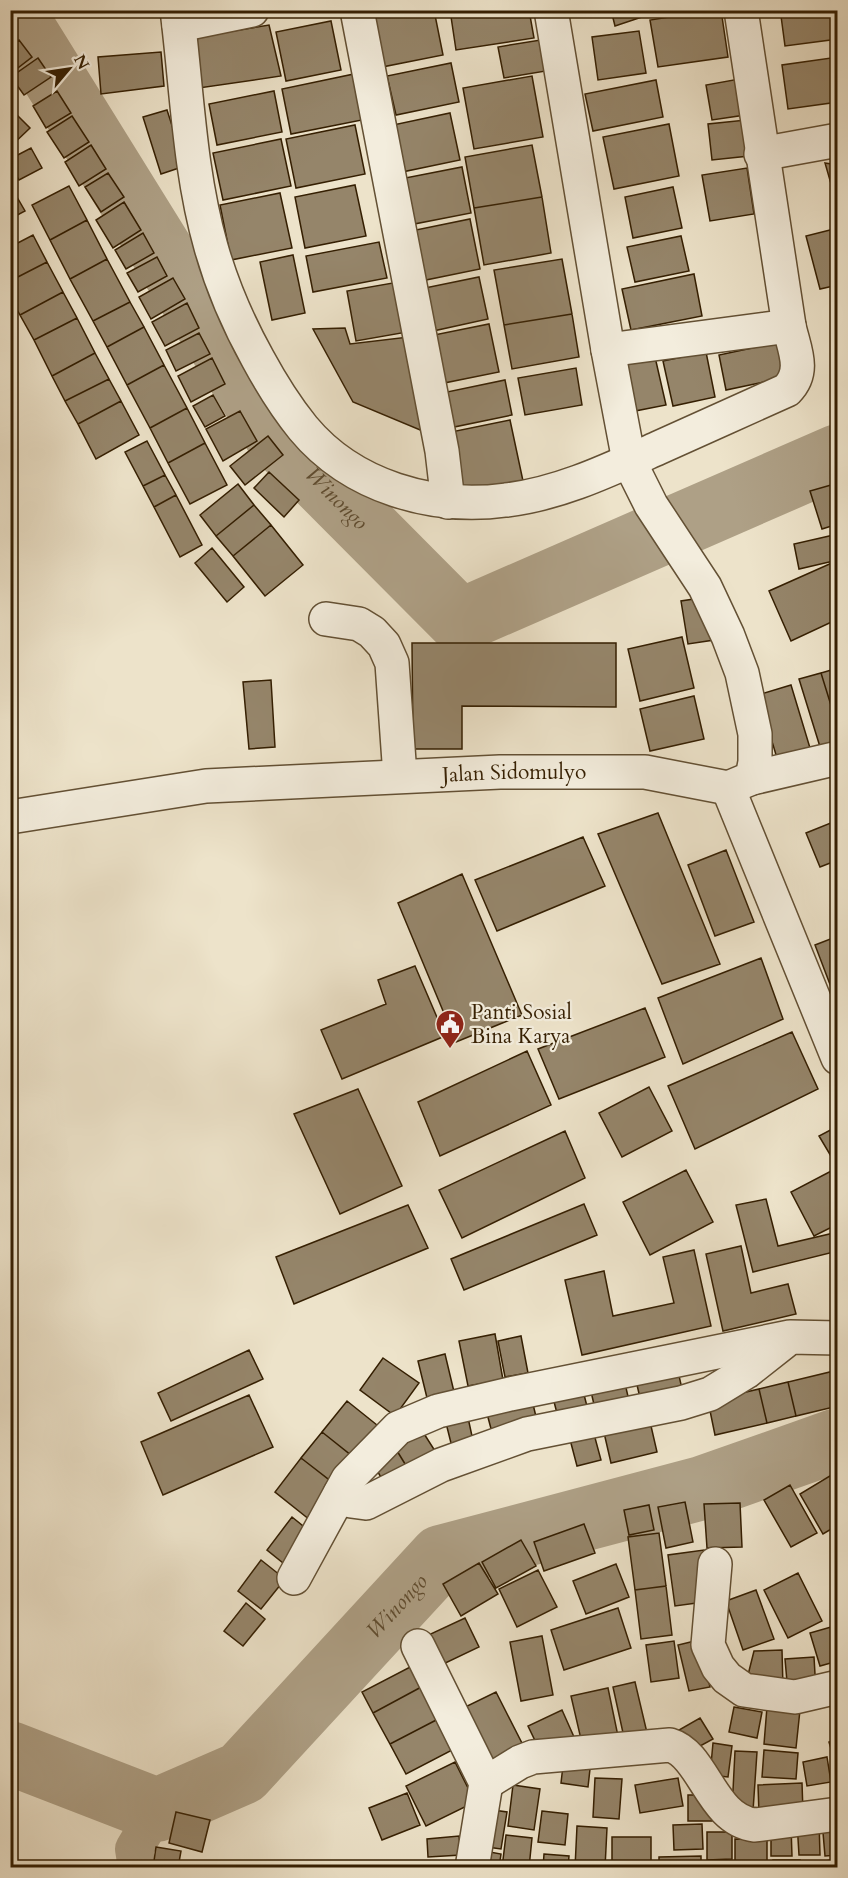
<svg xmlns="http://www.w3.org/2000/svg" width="848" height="1878" viewBox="0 0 848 1878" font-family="Cardo,serif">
	<rect width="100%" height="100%" fill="#ede3ca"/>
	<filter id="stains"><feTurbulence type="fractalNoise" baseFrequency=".00333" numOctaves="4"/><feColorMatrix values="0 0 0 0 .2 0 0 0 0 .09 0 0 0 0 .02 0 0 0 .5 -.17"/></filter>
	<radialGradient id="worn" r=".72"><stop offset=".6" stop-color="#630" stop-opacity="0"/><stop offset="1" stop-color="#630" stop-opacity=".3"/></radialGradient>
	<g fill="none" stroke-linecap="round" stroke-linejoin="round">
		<path stroke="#aea086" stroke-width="38" d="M137,1868L134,1849L157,1810"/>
		<g stroke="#aea086" stroke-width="64">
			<path id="s1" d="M12,10L277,437L460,621L838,456"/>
			<path id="s2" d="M10,1753L157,1810L242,1773L441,1557L702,1488L838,1440"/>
		</g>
	</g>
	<path fill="#95856a" stroke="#351f02" stroke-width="1.5" d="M408,10H434L443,55L382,67L372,18Z
		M450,10H529L534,38L456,50Z
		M611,10H654V13L615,26Z
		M658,10H684V11L659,16Z
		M714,10H721L728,57L658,67L650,20Z
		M823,10H838V39L785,46L781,16Z
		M331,21L341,70L286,81L276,32Z
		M269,25L281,76L199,88L190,38Z
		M639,31L646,73L598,80L592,37Z
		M553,38L558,69L504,78L498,47Z
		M19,40L32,57L10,74V47Z
		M161,52L164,86L101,94L98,57Z
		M838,57V102L788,109L782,65Z
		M38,58L51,77L24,95L11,77Z
		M451,63L459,102L396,115L387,76Z
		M354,74L362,120L291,134L282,89Z
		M532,76L543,137L474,149L463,88Z
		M739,79L745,115L712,120L706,85Z
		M656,80L663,117L593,131L585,94Z
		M57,91L71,113L46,128L33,106Z
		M274,91L282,132L217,145L209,104Z
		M167,110L185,166L161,174L143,117Z
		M450,113L460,160L402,172L393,125Z
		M16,114L30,128L10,147V119Z
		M72,116L89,142L64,158L47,132Z
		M746,120L749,156L712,160L708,124Z
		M669,124L679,176L614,189L603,137Z
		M355,125L365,174L296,188L286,139Z
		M281,139L291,186L223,200L213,153Z
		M91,145L106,169L79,186L65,162Z
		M532,145L542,197L474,208L465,157Z
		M31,148L42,168L19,180L10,164V159Z
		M825,163L838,165V208Z
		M462,167L471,213L409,225L400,179Z
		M747,168L754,214L710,221L702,175Z
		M108,173L124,197L101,212L85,187Z
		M10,185L25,211L10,219Z
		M355,185L366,236L305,248L295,197Z
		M69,186L87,220L50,240L32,205Z
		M673,187L682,228L633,238L625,197Z
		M280,193L292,248L231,260L220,205Z
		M542,197L551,253L484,265L474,208Z
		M124,202L141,230L113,248L96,220Z
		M470,219L480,269L416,282L406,232Z
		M87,220L107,259L70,279L50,240Z
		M838,228V285L820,289L806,236Z
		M143,233L154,253L126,269L115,250Z
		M33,235L47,262L10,281V247Z
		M681,236L689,271L635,282L627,247Z
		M379,242L387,278L313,292L306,256Z
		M293,255L305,313L272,320L260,262Z
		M157,257L167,276L138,292L127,273Z
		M107,259L130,302L93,321L70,279Z
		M562,259L572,314L504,325L494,270Z
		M47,262L63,292L20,315L10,297V281Z
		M694,274L702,316L631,330L622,289Z
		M479,277L488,319L424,333L415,290Z
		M173,278L185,299L151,319L139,297Z
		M404,281L413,331L356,341L347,291Z
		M63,292L77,318L34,340L20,315Z
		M130,302L144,327L107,347L93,321Z
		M187,303L199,328L165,346L152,322Z
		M572,314L579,357L512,369L504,325Z
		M77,318L95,353L52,376L34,340Z
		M489,324L499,372L444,383L434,335Z
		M144,327L164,365L127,385L107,347Z
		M345,328L350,344L417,336L437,437L353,402L313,329Z
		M199,333L210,354L176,371L166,350Z
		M781,342L788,377L726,390L719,355Z
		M706,352L715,397L673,406L663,361Z
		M95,353L109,379L65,401L52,376Z
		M655,357L666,405L635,411L626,363Z
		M212,358L225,384L191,402L178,376Z
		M164,365L187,408L150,428L127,385Z
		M576,368L582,405L525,415L518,378Z
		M109,379L121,401L78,424L65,401Z
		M505,380L512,415L454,427L447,392Z
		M213,395L225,416L205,427L193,406Z
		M121,401L139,435L96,459L78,424Z
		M187,408L205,443L168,463L150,428Z
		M240,411L257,441L223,461L206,429Z
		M510,420L523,481L463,493L451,432Z
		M268,436L283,455L245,485L230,466Z
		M147,441L165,475L143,486L125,452Z
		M205,443L227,485L190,504L168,463Z
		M269,472L299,500L284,517L254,488Z
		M165,475L176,495L154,507L143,486Z
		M838,483V524L822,529L810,491Z
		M238,484L254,505L216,536L200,515Z
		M176,495L202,545L180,557L154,507Z
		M254,505L271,525L233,556L216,536Z
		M271,525L303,565L265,596L233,556Z
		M838,534V560L799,569L794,544Z
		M212,548L244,587L227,602L195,563Z
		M834,562L838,571V619L791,641L769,591Z
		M707,597L714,640L688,644L681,601Z
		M682,637L694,688L640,701L628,649Z
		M412,643H616V707L462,706V749H413Z
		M838,668V728L821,673Z
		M821,673L838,728V745L821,750L799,679Z
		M271,680L275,747L249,749L243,682Z
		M791,685L810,748L777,758L758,695Z
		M694,696L704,739L650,751L640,709Z
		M838,767V795L828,770Z
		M658,813L720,964L662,984L598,834Z
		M838,820V860L820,867L806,833Z
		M583,837L605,886L497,931L475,880Z
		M726,850L754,922L715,936L688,865Z
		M462,874L522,1015L456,1042L398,903Z
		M838,936V984L831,987L815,945Z
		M761,958L783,1019L683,1064L658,998Z
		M415,966L445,1036L342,1079L321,1030L386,1004L378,980Z
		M645,1008L665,1057L559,1099L538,1049Z
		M792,1032L818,1089L695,1149L668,1086Z
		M527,1051L551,1105L440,1156L418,1102Z
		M649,1087L672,1131L622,1157L599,1113Z
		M358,1089L402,1186L340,1214L294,1114Z
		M838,1126V1168L819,1136Z
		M565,1131L585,1178L462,1238L439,1190Z
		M835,1169L838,1174V1224L814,1236L791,1192Z
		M686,1170L713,1222L650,1255L623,1202Z
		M766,1199L778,1246L838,1232V1251L753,1272L736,1205Z
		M584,1204L597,1235L464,1290L451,1259Z
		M408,1205L428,1248L294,1304L276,1257Z
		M741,1246L751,1293L788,1284L796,1314L723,1331L706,1254Z
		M694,1250L711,1326L582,1355L565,1280L604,1271L613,1316L674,1303L663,1257Z
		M495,1334L503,1380L468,1386L459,1341Z
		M521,1336L528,1373L505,1377L498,1341Z
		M249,1350L263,1379L171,1421L158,1393Z
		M445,1354L455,1396L428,1402L418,1361Z
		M383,1358L419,1383L395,1416L360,1390Z
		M676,1363L683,1393L641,1402L634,1372Z
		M834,1371L838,1384V1406L796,1416L788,1382Z
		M623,1375L630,1405L596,1413L589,1383Z
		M788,1382L796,1416L767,1423L759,1389Z
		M581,1383L589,1414L559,1421L551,1390Z
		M759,1389L767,1423L715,1435L708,1401Z
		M249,1395L273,1447L163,1495L141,1442Z
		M531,1396L539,1429L494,1440L485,1406Z
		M347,1401L382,1429L357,1460L322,1432Z
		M467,1413L475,1450L454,1455L445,1419Z
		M648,1413L657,1452L611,1463L602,1424Z
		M591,1423L601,1460L577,1466L567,1428Z
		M421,1429L437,1454L410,1472L394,1446Z
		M322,1432L357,1460L337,1486L301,1458Z
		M394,1446L410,1472L387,1487L371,1461Z
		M301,1458L337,1486L310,1520L275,1492Z
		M838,1471V1525L823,1534L800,1494Z
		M790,1485L817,1533L791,1547L764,1500Z
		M685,1502L693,1542L666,1548L658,1507Z
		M740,1503L742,1547L707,1548L704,1504Z
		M649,1505L654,1530L629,1535L624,1510Z
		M292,1517L313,1534L288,1567L267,1550Z
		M584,1524L595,1553L544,1571L534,1542Z
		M659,1533L666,1586L635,1590L628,1537Z
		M521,1540L536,1566L496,1588L482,1562Z
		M704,1550L711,1601L675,1606L668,1555Z
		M261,1560L285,1579L261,1609L238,1591Z
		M479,1563L498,1594L461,1616L443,1584Z
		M616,1564L629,1597L586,1614L573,1581Z
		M538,1570L557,1607L517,1627L499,1589Z
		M798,1573L822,1621L788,1638L764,1590Z
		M666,1586L672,1635L641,1639L635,1590Z
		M756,1590L774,1639L743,1650L726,1601Z
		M246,1603L265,1619L243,1646L224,1631Z
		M618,1608L631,1648L564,1670L551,1630Z
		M465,1618L479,1647L437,1667L422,1638Z
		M838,1625V1661L820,1666L810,1633Z
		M542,1636L553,1695L521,1701L510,1642Z
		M699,1640L710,1687L689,1691L678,1645Z
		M674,1641L679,1678L651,1682L646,1645Z
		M782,1650L783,1688L747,1679L754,1651Z
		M814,1657L816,1691L788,1693L785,1659Z
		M414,1665L425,1685L373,1713L362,1692Z
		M635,1682L648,1737L625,1742L613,1687Z
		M425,1685L442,1717L390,1744L373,1713Z
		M608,1688L619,1741L583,1748L571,1696Z
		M496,1692L527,1753L491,1771L461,1709Z
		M734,1707L762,1712L757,1738L729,1732Z
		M767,1707L800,1710L796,1748L764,1744Z
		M562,1710L574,1737L541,1753L528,1726Z
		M442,1717L458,1747L406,1774L390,1744Z
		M700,1718L713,1739L691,1751L679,1730Z
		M838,1740V1761L835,1762L829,1742Z
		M713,1743L732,1746L728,1777L710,1775Z
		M764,1750L798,1753L796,1779L762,1777Z
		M735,1751L757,1752L753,1811L732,1810Z
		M564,1757L591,1760L588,1787L561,1783Z
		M827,1757L831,1782L807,1786L803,1762Z
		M455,1762L475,1802L426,1826L406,1786Z
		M838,1771V1794L832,1772Z
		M595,1778L622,1779L619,1819L593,1817Z
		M678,1778L683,1806L640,1813L635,1785Z
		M802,1783L803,1812L759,1814L758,1785Z
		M513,1785L540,1789L534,1830L508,1826Z
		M407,1793L420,1825L382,1840L369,1808Z
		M688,1795H712V1821H688Z
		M486,1809L507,1812L501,1849L480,1846Z
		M542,1811L568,1814L565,1845L538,1842Z
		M176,1812L210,1820L202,1852L169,1843Z
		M838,1820V1855L825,1856L822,1821Z
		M819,1821L820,1855H799L797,1822Z
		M702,1824L703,1849L674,1850L673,1825Z
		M577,1826L607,1828L605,1868H575Z
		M791,1826L792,1856H771V1827Z
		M707,1832H732V1859L707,1860Z
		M506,1835L532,1838L529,1868H502Z
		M459,1836L461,1855L428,1857L427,1839Z
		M612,1837H651V1868H612Z
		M735,1839L767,1840V1868H735Z
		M156,1847L181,1851L178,1868H153Z
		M479,1850L501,1854L499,1868H476Z
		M544,1854L569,1856L568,1868H543Z
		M701,1856V1868H659V1857Z
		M838,1858V1868H824L822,1862Z
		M773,1860H800V1868H773Z
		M411,1862L456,1864V1868H410Z"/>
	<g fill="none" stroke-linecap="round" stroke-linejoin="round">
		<g stroke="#635034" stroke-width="36">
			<g id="minor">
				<path d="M177,10C187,89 189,170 211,247C222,286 238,323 258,359C271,383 286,407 303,428C352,487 433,510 506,500C559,494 609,470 658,448C701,429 744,409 787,390C806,371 794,349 789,326"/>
				<path d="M357,10L442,451L448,502"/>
				<path d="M551,10L608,350L629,461L651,505L705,587L728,636L742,673L755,734V762L752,778L728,788"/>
				<path d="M179,25L252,10"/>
				<path d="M761,154L838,140"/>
				<path d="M608,350L789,326L741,10"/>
				<path d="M326,619L359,624L372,632L384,645L392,663L400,776"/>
				<path d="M752,778L838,758"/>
				<path d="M728,788L838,1058"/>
				<path id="s3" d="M10,817L206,786L500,772H645L728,788"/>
				<path d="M340,1494L351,1501L366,1503L441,1465L527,1434L681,1403L710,1394L746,1372L784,1342"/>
				<path d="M715,1564L708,1645L718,1667L727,1678L744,1690L795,1697L838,1687"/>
				<path d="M294,1578L348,1479L398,1428L438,1411L510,1394L790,1337L838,1338"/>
				<path d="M418,1646L486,1783L472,1868"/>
				<path d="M486,1783L520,1762L533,1757L670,1745C704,1755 711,1820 755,1825L838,1814"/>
			</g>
		</g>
		<use href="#minor" stroke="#f3eddd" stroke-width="33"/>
	</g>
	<defs>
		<g id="civic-pin" transform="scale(1.5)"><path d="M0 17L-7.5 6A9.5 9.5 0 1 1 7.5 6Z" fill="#8f2418" stroke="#f3eddd"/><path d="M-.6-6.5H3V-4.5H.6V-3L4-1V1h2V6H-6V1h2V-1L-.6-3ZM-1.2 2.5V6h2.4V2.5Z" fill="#fff"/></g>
	</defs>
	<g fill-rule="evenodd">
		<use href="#civic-pin" x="450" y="1024"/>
	</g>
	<g text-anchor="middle" stroke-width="4.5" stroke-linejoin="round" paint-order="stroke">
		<g font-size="21" fill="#351f02" stroke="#f3eddd">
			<text dy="7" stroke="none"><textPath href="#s3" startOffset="507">Jalan Sidomulyo</textPath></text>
		</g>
		<g font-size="21" fill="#351f02" stroke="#f3eddd" text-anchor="start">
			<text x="471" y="1019">Panti Sosial<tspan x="471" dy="24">Bina Karya</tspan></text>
		</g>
		<g font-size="22" font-style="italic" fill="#5f4c30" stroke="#f3eddd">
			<text dy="8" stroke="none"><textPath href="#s1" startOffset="588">Winongo</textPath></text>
			<text dy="8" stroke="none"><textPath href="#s2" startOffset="478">Winongo</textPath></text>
		</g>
	</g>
	<rect width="848" height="1878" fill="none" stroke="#ede3ca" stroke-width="36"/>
	<rect x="12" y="12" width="824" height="1854" fill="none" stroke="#351f02" stroke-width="3"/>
	<rect x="18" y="18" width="812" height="1842" fill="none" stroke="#351f02" stroke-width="1.5"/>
	<g transform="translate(69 69) rotate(61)" stroke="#f3eddd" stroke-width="4.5" paint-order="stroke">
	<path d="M0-4.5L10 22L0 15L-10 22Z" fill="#351f02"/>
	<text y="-9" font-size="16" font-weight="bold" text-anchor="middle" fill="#351f02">N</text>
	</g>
	<rect width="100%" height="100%" filter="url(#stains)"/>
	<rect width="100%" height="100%" fill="url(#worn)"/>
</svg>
